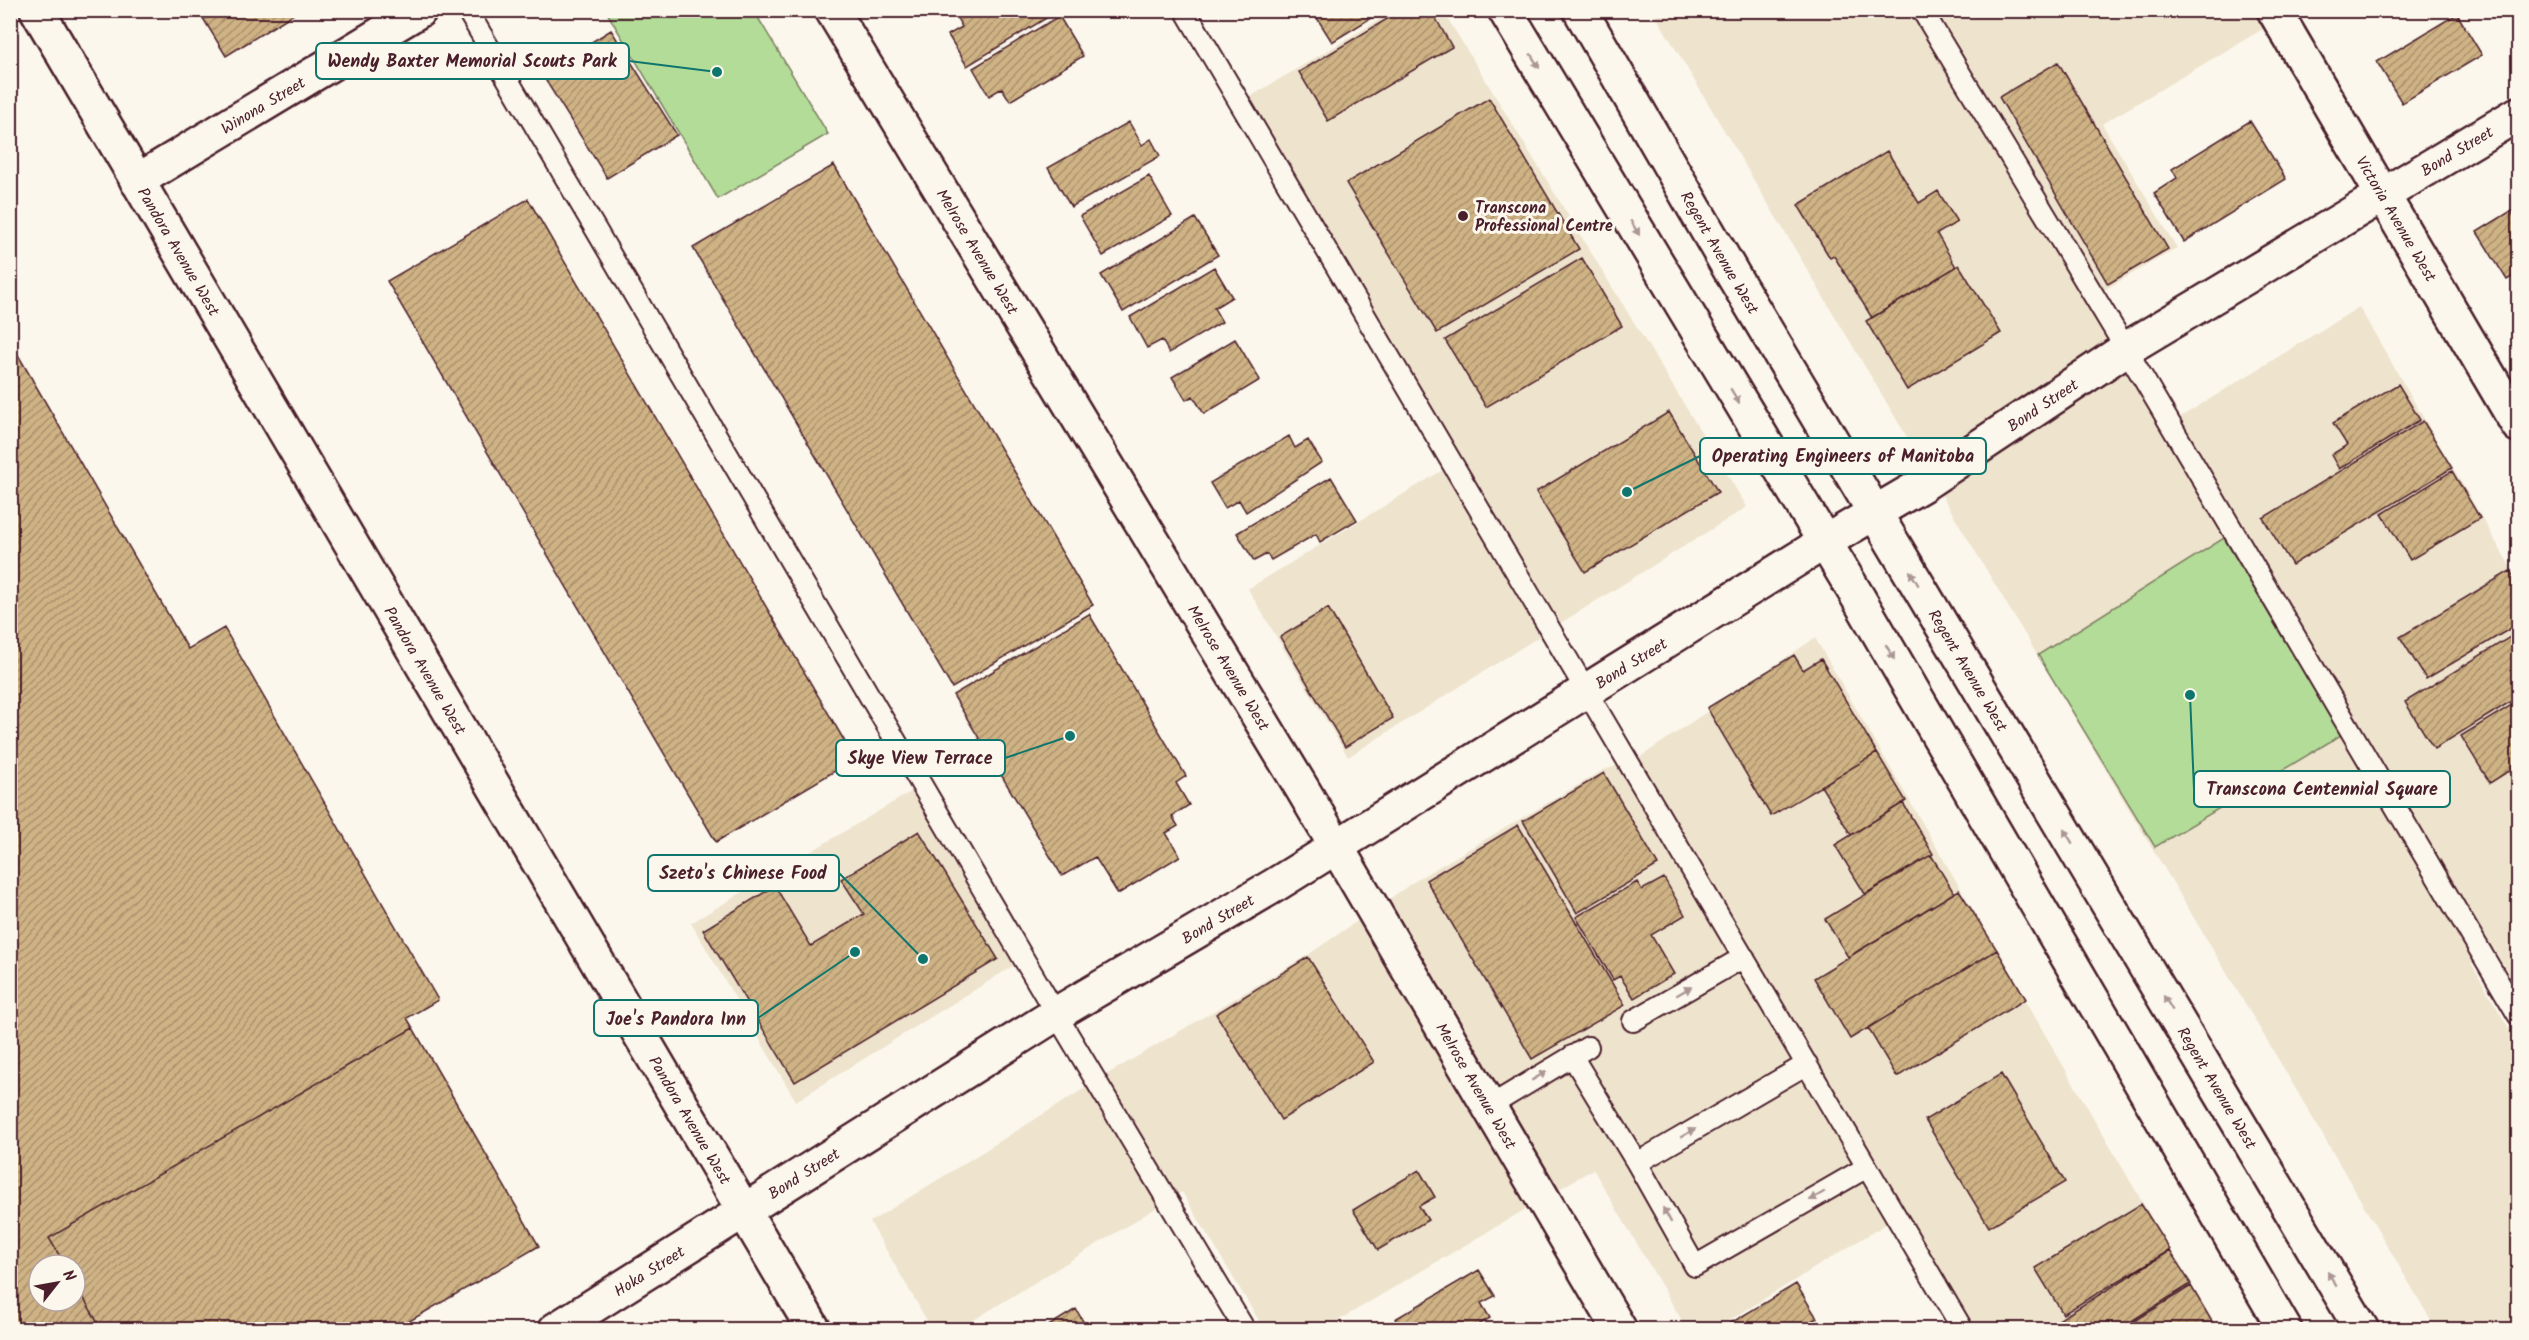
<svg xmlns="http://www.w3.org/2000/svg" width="2529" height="1340" viewBox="0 0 2529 1340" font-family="Kalam,sans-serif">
	<defs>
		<pattern id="building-hatch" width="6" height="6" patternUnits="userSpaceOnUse" patternTransform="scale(1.5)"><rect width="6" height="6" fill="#cfb385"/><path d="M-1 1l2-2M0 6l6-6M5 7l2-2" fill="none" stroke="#aa916d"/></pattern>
	</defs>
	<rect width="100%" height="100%" fill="#fbf7ec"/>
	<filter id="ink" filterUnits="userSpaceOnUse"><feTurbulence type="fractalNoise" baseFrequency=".0167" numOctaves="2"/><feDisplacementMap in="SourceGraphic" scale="12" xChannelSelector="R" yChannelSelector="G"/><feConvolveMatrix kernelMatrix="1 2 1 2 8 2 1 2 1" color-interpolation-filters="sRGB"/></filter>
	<g filter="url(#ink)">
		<path fill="#eee3cd" d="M1394,11H1443L1747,507L1556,626L1463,458L1248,98Z
			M1653,11H2266L2273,23L2102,124L2177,248L2085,301L2161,429L2359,307L2518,580V990L2494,949L2471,963L2518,1044V1329H2436L2287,1074Z
			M1443,470L1540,636L1348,757L1248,589Z
			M1815,638L2216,1329H1974L1904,1213L1715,1329H1687L1593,1169L1324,1329H1264L1182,1192L959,1329H932L870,1222L1111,1072L1308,955L1421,877L1604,770L1639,758Z
			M919,787L1021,961L796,1101L691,923Z"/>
		<path fill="#b2dc98" stroke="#7e7e62" stroke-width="1.5" d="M606,11H754L828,134L718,199Z
			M2224,538L2341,735L2155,847L2038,655Z"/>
		<path fill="url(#building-hatch)" stroke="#4a1f2b" stroke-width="1.5" d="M198,10H300L226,56Z
			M958,10H1044L1048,17L967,66L948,35L962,27L954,13Z
			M1312,10H1384L1332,42Z
			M1402,10H1431L1452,47L1328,121L1299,72Z
			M2457,14L2482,55L2402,103L2377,62Z
			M1059,16L1083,56L1010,101L1002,88L989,96L973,68Z
			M611,30L677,135L607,178L541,73Z
			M2058,62L2168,249L2108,284L1999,97Z
			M1489,98L1579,249L1437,333L1346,183Z
			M2250,121L2286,179L2184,242L2154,193L2177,178L2172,169Z
			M1129,122L1142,145L1151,139L1160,156L1071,207L1048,168Z
			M1887,151L1919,203L1938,191L1957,222L1937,234L1956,267L1872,318L1834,256L1830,258L1798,205Z
			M834,165L1093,605L952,688L693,248Z
			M1149,176L1172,216L1103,256L1080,216Z
			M528,199L855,759L716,842L387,281Z
			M2511,211L2516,219L2518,218V273L2507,280L2477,232Z
			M1195,218L1218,255L1123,312L1101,275Z
			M1582,258L1622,326L1486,407L1445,340Z
			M1959,265L2001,333L1907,390L1866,321Z
			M1214,267L1232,297L1214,308L1222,322L1169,353L1162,340L1147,348L1130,317Z
			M1235,339L1260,380L1204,414L1193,396L1186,400L1172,377Z
			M10,341L188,649L224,628L438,1000L407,1018L413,1028L49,1238L65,1265H39V1301H75V1283L102,1330H10Z
			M2398,384L2420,420L2339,469L2331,455L2347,445L2333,423Z
			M1669,412L1718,492L1585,572L1536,492Z
			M2423,421L2452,468L2292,565L2263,518Z
			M1289,436L1295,448L1308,440L1322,462L1246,512L1239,500L1225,508L1210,483Z
			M2452,471L2480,518L2410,560L2382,514Z
			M1331,477L1357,520L1320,542L1316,534L1271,560L1267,554L1254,561L1237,533Z
			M2510,571L2518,585V624L2426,679L2400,637Z
			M1328,608L1393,718L1345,747L1280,637Z
			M1089,614L1186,776L1176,783L1189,805L1172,816L1178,826L1166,833L1180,856L1118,894L1095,857L1062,876L953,695Z
			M2518,632V697L2434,749L2405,702Z
			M1794,655L1803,670L1821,659L1877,753L1771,816L1707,708Z
			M2518,701V765L2490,783L2461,736Z
			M1877,753L1906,801L1851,835L1821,786Z
			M1604,773L1658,865L1577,913L1523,821Z
			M1903,803L1933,854L1865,894L1835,845Z
			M1518,825L1625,1005L1532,1059L1426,880Z
			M919,831L998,959L795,1082L703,930L775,886L811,946L864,914L841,879Z
			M1931,855L1954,893L1848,957L1825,919Z
			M1664,878L1685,915L1651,935L1674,974L1634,998L1620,976L1613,980L1576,917L1637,882L1642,890Z
			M1959,890L1997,950L1850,1039L1814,978Z
			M1997,950L2026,999L1897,1077L1868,1028Z
			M1308,957L1374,1062L1281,1120L1216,1014Z
			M413,1028L539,1246L394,1330H102L75,1283V1265H65L49,1238Z
			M2001,1074L2065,1182L1989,1227L1925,1120Z
			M1419,1170L1435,1197L1419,1206L1428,1220L1378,1250L1353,1210Z
			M2141,1204L2170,1250L2063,1314L2035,1268Z
			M2170,1251L2191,1284L2117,1330H2056L2052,1324Z
			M1479,1270L1495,1296L1481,1303L1490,1318L1470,1330H1401L1395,1319Z
			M1796,1284L1817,1318L1797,1330H1732L1729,1324Z
			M2191,1286L2217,1330H2120Z
			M1076,1309L1088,1330H1042Z"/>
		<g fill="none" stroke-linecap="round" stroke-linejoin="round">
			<g stroke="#4a1f2b" stroke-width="24">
				<path id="service" d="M467,10L1056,1014L1245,1330
					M1185,10L1963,1330
					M1922,10L2126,349L2518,1015
					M1633,1021L1744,957
					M1572,1056L1637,1163L1695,1266L1867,1167
					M1490,1106L1588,1047
					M1637,1163L1807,1064"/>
			</g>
			<g stroke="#4a1f2b" stroke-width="38">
				<g id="minor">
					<path id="s1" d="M832,10L1303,790L1620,1330"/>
					<path id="s2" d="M2274,10L2518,425"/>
					<path id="s3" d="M137,181L420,10"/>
					<path id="s4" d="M555,1330L1056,1014L1275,885L1823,543L1922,485L2126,349L2518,114"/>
				</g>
			</g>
			<g stroke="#4a1f2b" stroke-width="38">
				<g id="tertiary">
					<path id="s5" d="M37,10L814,1330"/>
				</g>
			</g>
			<g stroke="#4a1f2b" stroke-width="38">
				<g id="secondary">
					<path d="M1505,10L1856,594L2285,1330"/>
					<path id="s6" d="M1580,10L1733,275L2362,1330"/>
				</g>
			</g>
			<use href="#service" stroke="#fbf7ec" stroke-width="20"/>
			<use href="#minor" stroke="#fbf7ec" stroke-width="33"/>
			<use href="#tertiary" stroke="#fbf7ec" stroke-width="33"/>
			<use href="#secondary" stroke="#fbf7ec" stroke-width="33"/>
		</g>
		<defs><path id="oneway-solid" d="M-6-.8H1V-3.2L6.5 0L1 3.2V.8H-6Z" transform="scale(1.5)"/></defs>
		<g fill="#ab9695">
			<use href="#oneway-solid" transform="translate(1535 61) rotate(59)"/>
			<use href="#oneway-solid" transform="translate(1635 228) rotate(59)"/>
			<use href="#oneway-solid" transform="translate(1735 396) rotate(59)"/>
			<use href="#oneway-solid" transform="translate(1914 578) rotate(-121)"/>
			<use href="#oneway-solid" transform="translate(1890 652) rotate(60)"/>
			<use href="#oneway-solid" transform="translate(2068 836) rotate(-121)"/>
			<use href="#oneway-solid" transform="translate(1684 991) rotate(-30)"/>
			<use href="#oneway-solid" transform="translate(2168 1003) rotate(-121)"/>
			<use href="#oneway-solid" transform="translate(1539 1076) rotate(-31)"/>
			<use href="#oneway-solid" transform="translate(1688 1133) rotate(-30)"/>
			<use href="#oneway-solid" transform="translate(1817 1196) rotate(150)"/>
			<use href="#oneway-solid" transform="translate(1667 1215) rotate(-119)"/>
			<use href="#oneway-solid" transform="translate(2332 1279) rotate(-121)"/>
		</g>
	</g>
	<circle fill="#4a1f2b" stroke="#fbf7ec" stroke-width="2" cx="1463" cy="216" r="6"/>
	<g text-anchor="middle" stroke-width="6" stroke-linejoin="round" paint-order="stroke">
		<g font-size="16" fill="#4a1f2b" stroke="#fbf7ec">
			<text dy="6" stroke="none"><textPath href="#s3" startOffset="147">Winona Street</textPath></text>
			<text dy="6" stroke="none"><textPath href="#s4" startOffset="2238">Bond Street</textPath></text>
			<text dy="6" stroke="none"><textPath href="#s2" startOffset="242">Victoria Avenue West</textPath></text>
			<text dy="6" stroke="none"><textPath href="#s5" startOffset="280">Pandora Avenue West</textPath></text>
			<text dy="6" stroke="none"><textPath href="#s1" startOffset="282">Melrose Avenue West</textPath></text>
			<text dy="6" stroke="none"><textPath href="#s6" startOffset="280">Regent Avenue West</textPath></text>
			<text dy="6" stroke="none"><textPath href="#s4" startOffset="1752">Bond Street</textPath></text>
			<text dy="6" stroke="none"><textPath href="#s4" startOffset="1266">Bond Street</textPath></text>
			<text dy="6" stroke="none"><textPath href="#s1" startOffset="768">Melrose Avenue West</textPath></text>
			<text dy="6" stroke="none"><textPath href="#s5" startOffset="766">Pandora Avenue West</textPath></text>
			<text dy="6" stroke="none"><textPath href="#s6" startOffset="766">Regent Avenue West</textPath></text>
			<text dy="6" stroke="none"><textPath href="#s4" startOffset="780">Bond Street</textPath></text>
			<text dy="6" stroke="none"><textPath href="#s1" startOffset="1254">Melrose Avenue West</textPath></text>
			<text dy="6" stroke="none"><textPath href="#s6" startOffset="1252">Regent Avenue West</textPath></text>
			<text dy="6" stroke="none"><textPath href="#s5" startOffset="1288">Pandora Avenue West</textPath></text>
			<text dy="6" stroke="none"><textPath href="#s4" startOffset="294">Bond Street</textPath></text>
			<text dy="6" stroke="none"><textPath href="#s4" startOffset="111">Hoka Street</textPath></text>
		</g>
		<g font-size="16" font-weight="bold" fill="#4a1f2b" stroke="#fbf7ec" text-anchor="start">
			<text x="1475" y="213">Transcona<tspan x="1475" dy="18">Professional Centre</tspan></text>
		</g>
	</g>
	<path fill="none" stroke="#0f766e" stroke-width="2" d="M717 72L629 61M1627 492L1700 456M1070 736L1005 758M2190 695L2194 789M923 959L839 873M855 952L758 1018"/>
	<g fill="#0f766e" stroke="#fbf7ec" stroke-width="2">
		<circle cx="717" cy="72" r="6"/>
		<circle cx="1627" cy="492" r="6"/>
		<circle cx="1070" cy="736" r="6"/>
		<circle cx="2190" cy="695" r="6"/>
		<circle cx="923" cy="959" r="6"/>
		<circle cx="855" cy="952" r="6"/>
	</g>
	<g fill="#fbf7ec" stroke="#0f766e" stroke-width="2">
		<rect x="316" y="43" width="313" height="36" rx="6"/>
		<rect x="1700" y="438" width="286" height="36" rx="6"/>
		<rect x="836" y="740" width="169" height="36" rx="6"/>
		<rect x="2194" y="771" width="256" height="36" rx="6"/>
		<rect x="648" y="855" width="191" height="36" rx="6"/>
		<rect x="594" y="1000" width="164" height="36" rx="6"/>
	</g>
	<g font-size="18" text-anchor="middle" font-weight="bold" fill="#4a1f2b">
		<text x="472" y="67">Wendy Baxter Memorial Scouts Park</text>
		<text x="1843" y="462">Operating Engineers of Manitoba</text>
		<text x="920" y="764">Skye View Terrace</text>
		<text x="2322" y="795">Transcona Centennial Square</text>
		<text x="743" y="879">Szeto's Chinese Food</text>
		<text x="676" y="1025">Joe's Pandora Inn</text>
	</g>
	<rect width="2529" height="1340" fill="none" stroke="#fbf7ec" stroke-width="36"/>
	<rect x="18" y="18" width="2493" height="1304" fill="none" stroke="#4a1f2b" stroke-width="2" filter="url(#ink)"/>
	<g transform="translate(57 1283) rotate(59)"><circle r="28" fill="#fbf7ec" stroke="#b4a19f" stroke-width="1.5"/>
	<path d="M0-4.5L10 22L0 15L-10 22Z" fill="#4a1f2b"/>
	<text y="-9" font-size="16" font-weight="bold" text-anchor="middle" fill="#4a1f2b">N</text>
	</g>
</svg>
